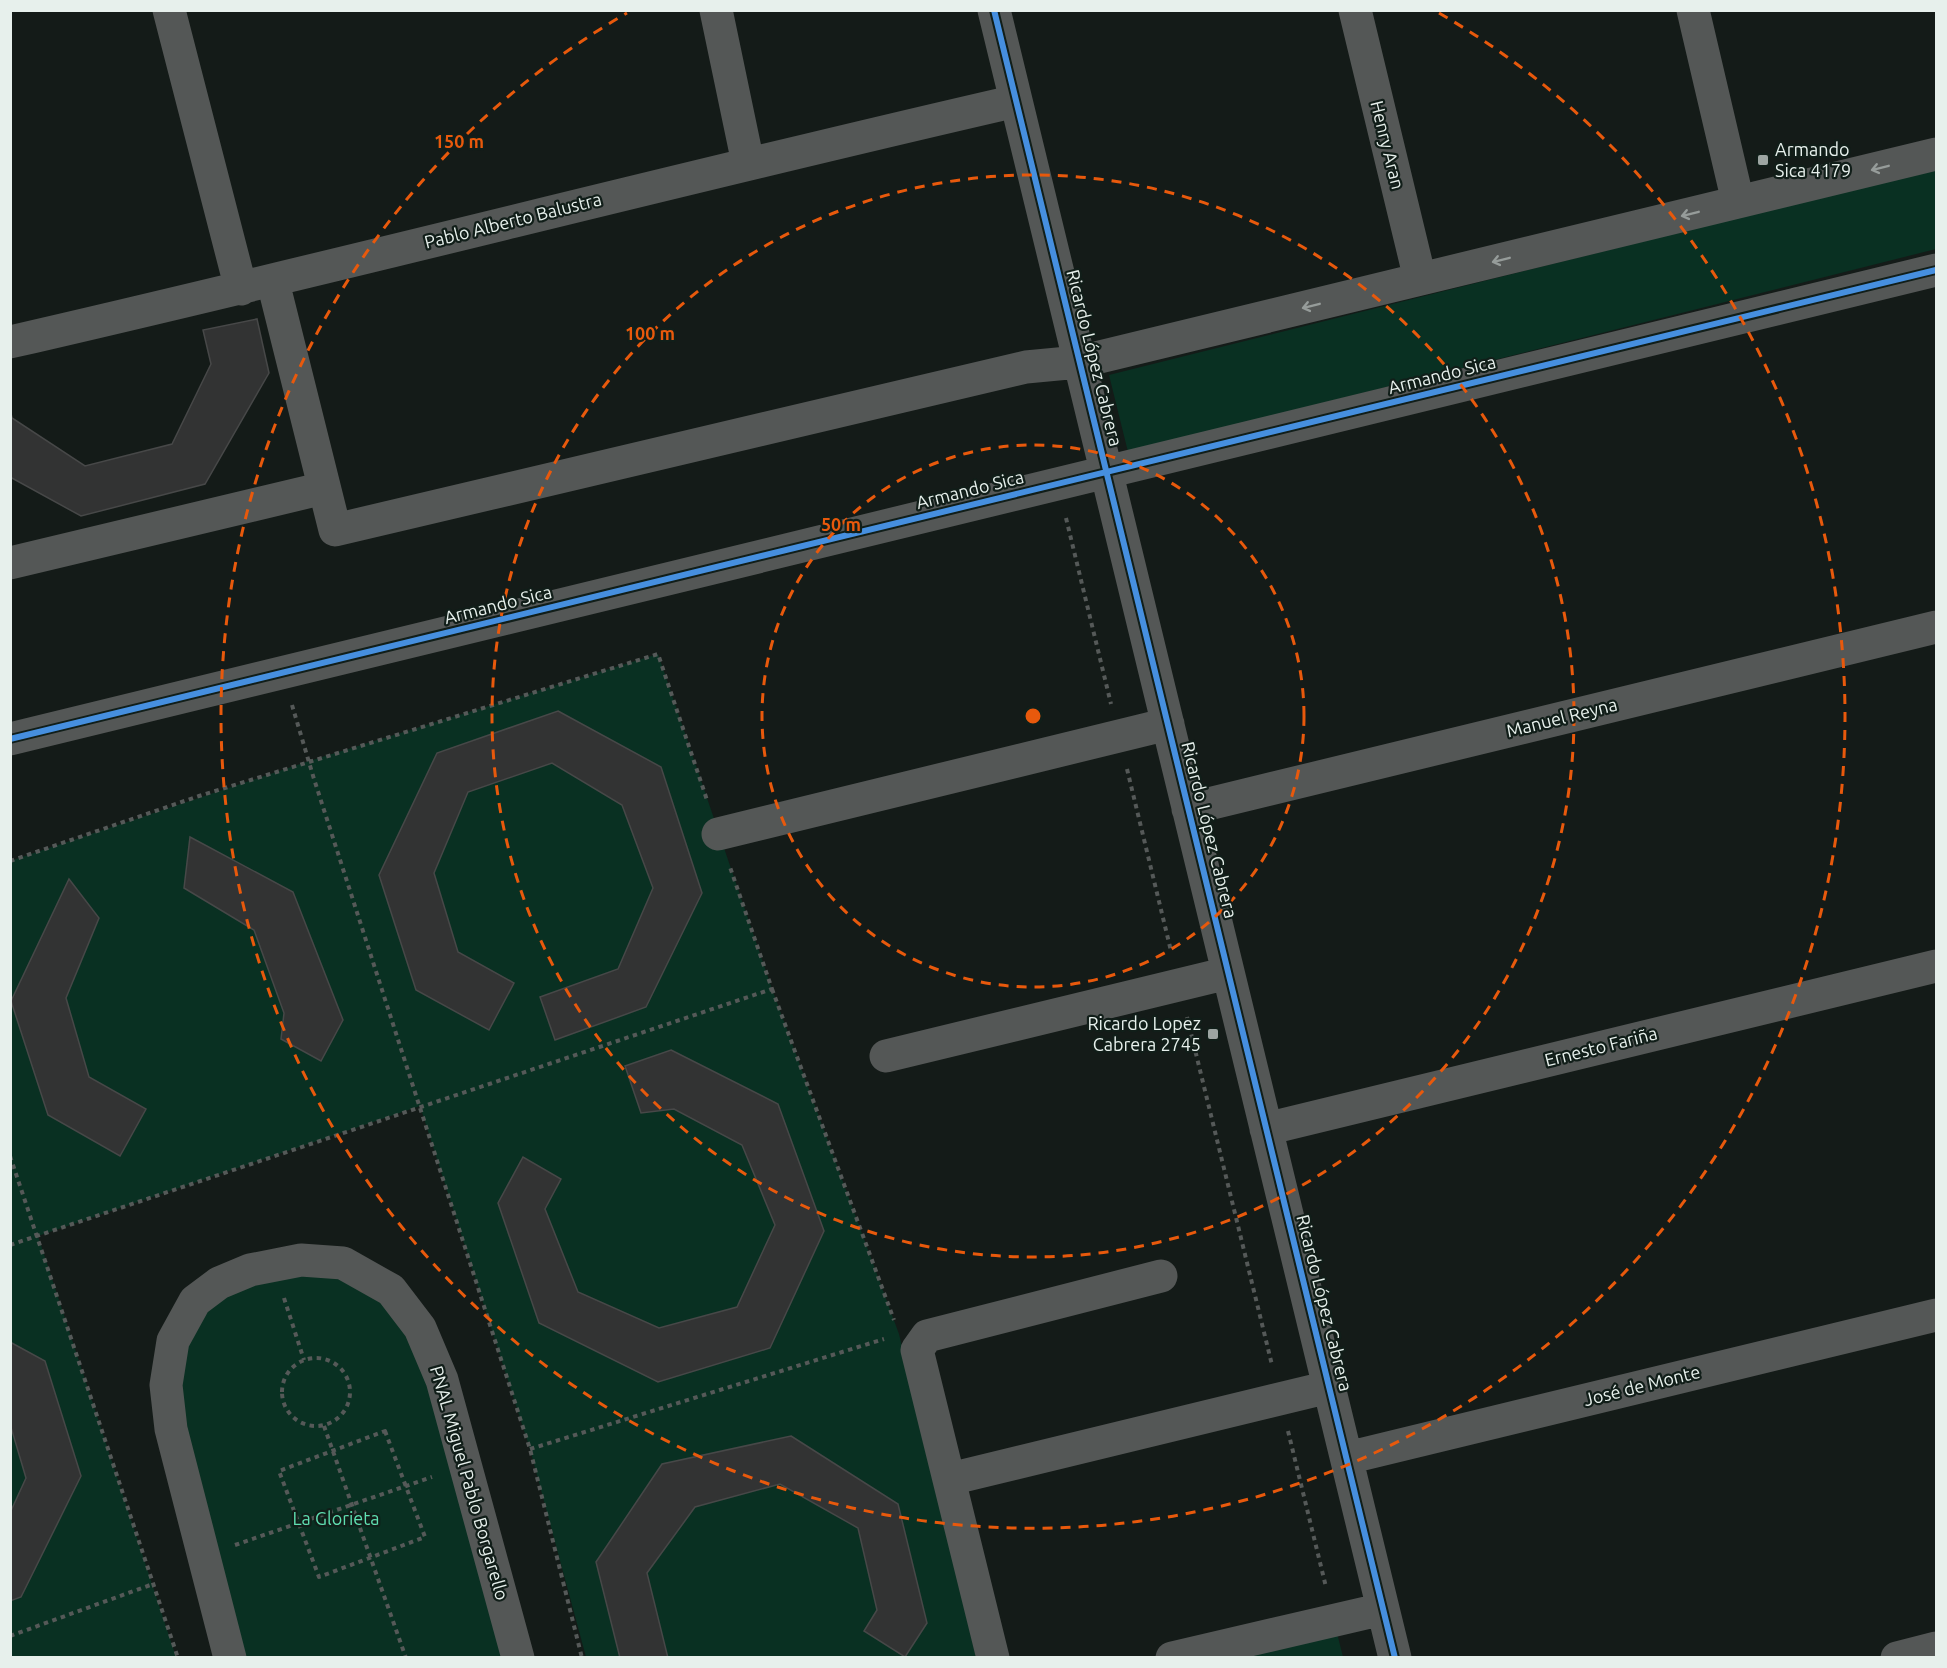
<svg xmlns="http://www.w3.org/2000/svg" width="1947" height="1668" viewBox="0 0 1947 1668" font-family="Ubuntu,sans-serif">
	<rect width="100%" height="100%" fill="#141b18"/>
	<path fill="#093022" d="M1936,168V249L1128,452L1109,375Z
		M658,654L772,989L899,1334L976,1657H586L530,1449L420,1106L38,1236L176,1657H11L10,861L309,761Z
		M343,1263L420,1328L518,1657H230L171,1429L195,1301Z
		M1334,1621L1343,1657L1189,1658Z"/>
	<path fill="#323333" stroke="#474848" stroke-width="1.5" d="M257,319L269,373L205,484L81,516L10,477V409L12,418L85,466L172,444L211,364L203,330Z
		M558,711L661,767L702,893L646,1007L555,1040L540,997L618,969L653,888L622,805L552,763L468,792L434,873L458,952L514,983L489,1030L416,990L379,875L437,753Z
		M190,837L293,892L343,1020L321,1061L281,1039L284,1013L254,930L184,888Z
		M69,879L99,918L66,998L89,1077L146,1109L120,1156L48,1115L11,1001Z
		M671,1050L778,1104L824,1231L770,1348L658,1382L539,1323L498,1203L523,1157L561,1179L545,1209L578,1292L659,1328L737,1307L775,1225L742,1145L674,1109L641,1113L625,1066Z
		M10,1342L45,1361L81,1476L21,1597L10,1601V1513L26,1478L10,1424Z
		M791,1436L898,1504L927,1623L905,1657L864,1631L877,1610L858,1528L780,1484L695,1507L647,1573L668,1658H620L596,1562L662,1464Z"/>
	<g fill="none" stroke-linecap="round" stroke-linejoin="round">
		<path stroke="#555958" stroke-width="4" stroke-dasharray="4.5 4.5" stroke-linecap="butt" d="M1066,518L1111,704
			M292,705L314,779L530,1449L582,1658
			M1127,769L1171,951
			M10,861L199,796L658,654L707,800
			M772,989L894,1320
			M1187,1017L1272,1365
			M10,1156L178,1658
			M10,1245L772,989L730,867
			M284,1298L304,1360
			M282 1392a34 34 0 1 1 68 0a34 34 0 1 1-68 0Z
			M324,1426L406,1658
			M385,1431L425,1537L319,1577L279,1471Z
			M1288,1431L1326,1587
			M530,1449L884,1339
			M235,1545L432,1477
			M10,1636L153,1584"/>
		<path stroke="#545756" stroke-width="33" d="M169,10L241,289
			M716,10L748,163
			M994,10L1395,1658
			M1355,10L1420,279
			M1693,10L1738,202
			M273,282L335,530L1026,367L1079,362L1936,154
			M10,342C346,265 680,178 1016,101
			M10,563L324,488
			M10,739L1936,270
			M1188,809L1936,627
			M718,834L1168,724
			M886,1056L1228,973
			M1266,1129L1936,966
			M1347,1458L1936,1315
			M950,1479L1329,1387
			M230,1658L171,1429L166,1385L173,1341L195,1301L219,1283L250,1270L301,1260L343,1263L391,1290L420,1328L442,1380L518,1658
			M993,1658L917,1350L927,1336L1161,1276
			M1172,1658L1383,1609
			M1897,1658L1936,1648"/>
		<g stroke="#111e19" stroke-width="10">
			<path id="cycleway" d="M994,10L1395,1658
				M10,739L1936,270"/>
		</g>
		<use href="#cycleway" stroke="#468fdf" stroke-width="6"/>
	</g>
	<defs><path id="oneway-shaft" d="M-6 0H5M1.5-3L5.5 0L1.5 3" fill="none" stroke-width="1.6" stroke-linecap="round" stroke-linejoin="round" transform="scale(1.5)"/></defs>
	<g stroke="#969c9a">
		<use href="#oneway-shaft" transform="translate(1880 168) rotate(166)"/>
		<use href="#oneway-shaft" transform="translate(1690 214) rotate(166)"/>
		<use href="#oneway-shaft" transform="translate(1501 260) rotate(166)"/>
		<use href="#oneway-shaft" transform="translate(1311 306) rotate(166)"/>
	</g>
	<g fill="none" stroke="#e8590c" stroke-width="3" stroke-dasharray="10 8">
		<circle cx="1033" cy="716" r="271"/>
		<circle cx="1033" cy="716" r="541"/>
		<path d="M1439 13A812 812 0 1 1 627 13"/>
	</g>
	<g fill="#9da5a2" stroke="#111e19" stroke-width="2">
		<rect x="1757" y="154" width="12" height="12" rx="3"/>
		<rect x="1207" y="1028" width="12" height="12" rx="3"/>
	</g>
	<g text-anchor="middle" stroke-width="4.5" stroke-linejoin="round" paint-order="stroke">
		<g font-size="18" fill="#e7f0ec" stroke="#111e19">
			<text transform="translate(1387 145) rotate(76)" y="6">Henry Aran</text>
			<text transform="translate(513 221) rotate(-14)" y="6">Pablo Alberto Balustra</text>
			<text transform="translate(1094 358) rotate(76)" y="6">Ricardo López Cabrera</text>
			<text transform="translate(1442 375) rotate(-14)" y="6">Armando Sica</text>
			<text transform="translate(970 490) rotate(-14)" y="6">Armando Sica</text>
			<text transform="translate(498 605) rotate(-14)" y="6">Armando Sica</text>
			<text transform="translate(1562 718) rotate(-14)" y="6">Manuel Reyna</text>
			<text transform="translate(1209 830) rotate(76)" y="6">Ricardo López Cabrera</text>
			<text transform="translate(1601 1047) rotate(-14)" y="6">Ernesto Fariña</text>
			<text transform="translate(1324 1303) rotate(76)" y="6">Ricardo López Cabrera</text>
			<text transform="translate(1642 1386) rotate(-14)" y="6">José de Monte</text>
			<text transform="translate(469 1483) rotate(74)" y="6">PNAL Miguel Pablo Borgarello</text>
		</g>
		<g font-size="18" fill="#e7f0ec" stroke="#111e19" text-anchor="start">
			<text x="1775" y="156">Armando<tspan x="1775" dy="21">Sica 4179</tspan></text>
			<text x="1201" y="1030" text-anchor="end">Ricardo Lopez<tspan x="1201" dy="21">Cabrera 2745</tspan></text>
		</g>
		<g font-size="18" fill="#5fdfb1" stroke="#111e19">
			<text x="336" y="1525">La Glorieta</text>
		</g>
	</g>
	<circle cx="1033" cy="716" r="9" fill="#e8590c" stroke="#111e19" stroke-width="3"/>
	<g font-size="18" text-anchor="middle" font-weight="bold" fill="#e8590c" stroke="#111e19" stroke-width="4.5" stroke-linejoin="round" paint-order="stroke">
		<text x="459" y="148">150 m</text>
		<text x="650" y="340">100 m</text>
		<text x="841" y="531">50 m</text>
	</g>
	<rect width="1947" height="1668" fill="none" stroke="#e7f0ec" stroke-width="24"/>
</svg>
